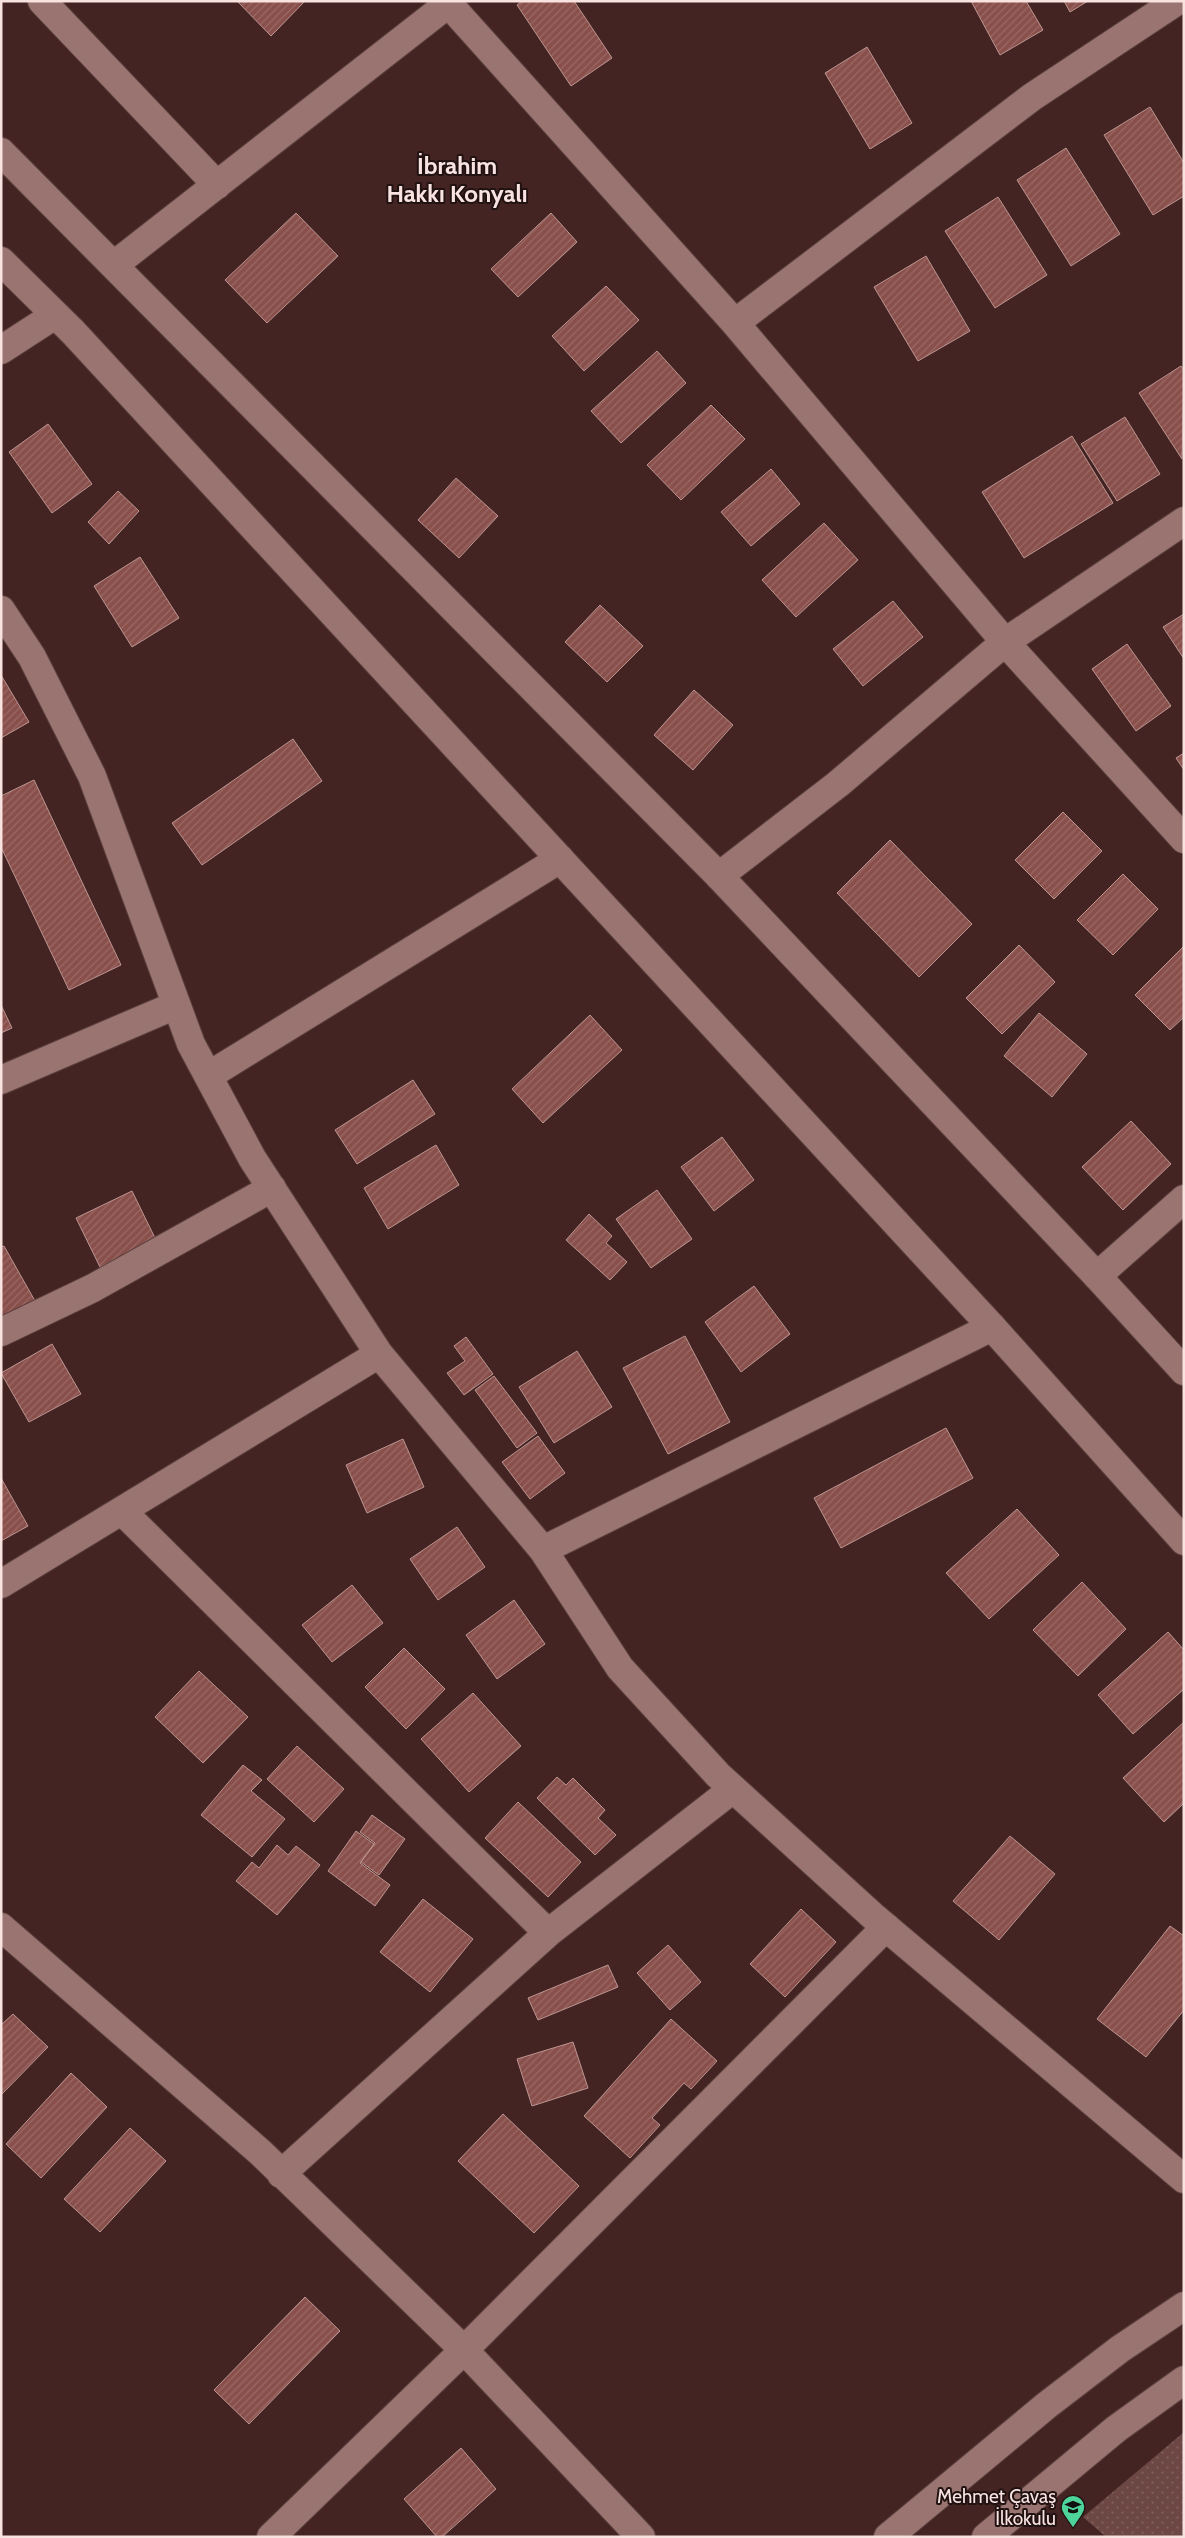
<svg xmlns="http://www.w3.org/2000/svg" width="1185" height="2538" viewBox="0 0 1185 2538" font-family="Cabin,sans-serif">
	<defs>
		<pattern id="grass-dots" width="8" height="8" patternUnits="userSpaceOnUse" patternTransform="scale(1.25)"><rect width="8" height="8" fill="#6c4744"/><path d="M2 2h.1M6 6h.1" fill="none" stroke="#82615f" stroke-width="1.8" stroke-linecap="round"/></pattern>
		<pattern id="building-hatch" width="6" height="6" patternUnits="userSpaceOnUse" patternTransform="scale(1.25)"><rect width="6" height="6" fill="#894f4b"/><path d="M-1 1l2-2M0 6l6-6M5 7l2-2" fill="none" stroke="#9a6865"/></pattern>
	</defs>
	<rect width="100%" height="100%" fill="#432422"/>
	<path fill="url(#grass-dots)" d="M1184,2432V2537H1106L1083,2517Z"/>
	<path fill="url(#building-hatch)" stroke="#bc9591" d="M237,1H305L271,36Z
		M522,1H574L612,58L571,86L517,5Z
		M971,1H1026L1043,30L1000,55Z
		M1064,1H1088L1070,12Z
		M867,47L912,123L870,149L825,73Z
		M1150,107L1184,163V196L1153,215L1104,135Z
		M1066,148L1120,234L1071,266L1017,180Z
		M998,197L1047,275L995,308L945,231Z
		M296,213L338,256L267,323L225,280Z
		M551,213L577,242L518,297L491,269Z
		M926,256L970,331L918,361L874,287Z
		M606,286L639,320L584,371L552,336Z
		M657,351L686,383L621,443L591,411Z
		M1181,366L1184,370L1182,459L1139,393Z
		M711,405L745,439L681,500L647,465Z
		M1125,417L1160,474L1117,501L1081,444Z
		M48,424L92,484L52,513L9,452Z
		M1072,436L1113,503L1024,558L982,492Z
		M771,469L800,504L751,546L721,512Z
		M456,478L498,516L459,558L418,520Z
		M118,491L139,511L109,544L88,522Z
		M824,523L858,560L796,617L762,580Z
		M140,557L179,618L132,647L94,586Z
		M893,601L923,637L863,686L833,649Z
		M600,605L643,646L607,682L565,642Z
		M1184,614V659L1163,627Z
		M1127,644L1171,706L1136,731L1092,669Z
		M1,675L29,722L1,738Z
		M694,690L733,725L693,770L654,735Z
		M293,739L322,781L202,865L172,823Z
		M1184,753V770L1176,758Z
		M34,780L121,965L69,990L1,847V796Z
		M1063,812L1102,851L1054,899L1015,860Z
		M890,840L972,924L919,977L837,893Z
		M1123,874L1158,909L1113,955L1077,920Z
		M1019,945L1055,982L1002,1034L966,998Z
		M1184,946V1017L1170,1030L1135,995Z
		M1,1005L12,1028L1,1033Z
		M1039,1013L1087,1054L1052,1097L1004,1056Z
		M590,1015L622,1050L543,1123L512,1089Z
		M413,1080L435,1114L357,1164L335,1130Z
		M1131,1121L1171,1164L1123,1210L1082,1167Z
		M722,1137L754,1180L714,1211L681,1167Z
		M436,1145L459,1185L388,1229L364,1188Z
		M657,1190L692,1239L651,1268L616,1219Z
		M132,1191L156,1240L100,1267L76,1218Z
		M589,1214L612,1236L606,1243L627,1262L610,1280L566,1240Z
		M4,1246L39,1308L1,1330V1247Z
		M754,1286L790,1334L741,1372L705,1322Z
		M685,1336L730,1422L668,1454L623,1368Z
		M466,1337L493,1374L464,1395L447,1373L465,1361L454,1346Z
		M52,1344L81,1394L29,1422L1,1373Z
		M577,1351L612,1407L554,1443L519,1387Z
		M494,1376L537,1433L517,1448L475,1390Z
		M946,1428L973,1478L841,1548L814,1498Z
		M538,1436L565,1473L530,1499L502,1462Z
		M403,1439L424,1487L367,1513L346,1465Z
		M1,1478L28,1526L1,1541Z
		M1017,1509L1059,1555L989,1619L946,1573Z
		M457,1527L485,1567L438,1600L410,1559Z
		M1082,1582L1126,1629L1078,1676L1033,1630Z
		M352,1585L383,1623L332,1662L302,1625Z
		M514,1600L545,1644L497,1679L466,1635Z
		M1168,1632L1184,1650V1689L1133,1734L1098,1695Z
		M404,1648L445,1689L406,1729L365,1687Z
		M199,1671L248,1717L203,1763L155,1717Z
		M473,1693L521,1746L469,1792L421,1739Z
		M1184,1722V1803L1164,1822L1123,1778Z
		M297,1746L344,1789L314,1822L267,1779Z
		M243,1765L262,1780L251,1791L285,1819L252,1857L201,1815Z
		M557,1777L566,1785L573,1778L605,1810L598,1818L616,1835L595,1855L537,1798Z
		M518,1802L581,1862L548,1897L485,1838Z
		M372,1815L405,1839L379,1875L361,1862L375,1843L360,1832Z
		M356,1831L374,1844L360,1863L390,1885L375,1906L328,1871Z
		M1010,1836L1055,1874L999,1940L953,1901Z
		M277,1845L288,1855L296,1846L320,1865L277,1915L236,1881L252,1862L259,1868Z
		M423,1899L473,1939L430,1992L380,1952Z
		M801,1909L836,1942L785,1997L750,1964Z
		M1170,1926L1184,1936V2010L1146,2057L1097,2019Z
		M668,1945L701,1982L670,2010L637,1973Z
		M608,1965L618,1987L538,2020L528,1998Z
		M13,2014L48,2047L1,2095V2025Z
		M671,2019L717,2061L691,2089L684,2083L652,2118L660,2125L630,2158L584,2116Z
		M573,2042L588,2088L532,2106L517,2059Z
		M71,2073L107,2107L41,2178L6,2144Z
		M503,2114L579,2186L534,2233L458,2161Z
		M130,2128L166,2161L100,2232L64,2199Z
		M305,2297L340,2331L249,2424L214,2390Z
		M461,2448L496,2489L442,2537H437L404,2499Z"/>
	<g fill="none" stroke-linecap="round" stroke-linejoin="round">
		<g stroke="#5b403e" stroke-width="30">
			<path id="street" d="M42,1L217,185
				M446,1L735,323L1005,642L1184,839
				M114,265L448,4
				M735,323L1032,97L1177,1
				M1,350L55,315
				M1,610L32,657L92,776L191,1044L252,1158L379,1354L543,1550L620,1668L718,1775L875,1918L1184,2179
				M719,876L838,784L1005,642L1184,521
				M208,1076L560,859
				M1,1080L176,1005
				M1097,1276L1184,1199
				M1,1332L93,1288L272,1188
				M122,1511L548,1933
				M543,1550L992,1327
				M1,1584L379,1354
				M1,1927L261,2153L464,2350L641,2537
				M281,2174L548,1933L733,1789
				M271,2537L464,2350L886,1927"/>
		</g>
		<g stroke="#5b403e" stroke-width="30">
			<path id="secondary" d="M1,152L719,876L1097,1276L1184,1371
				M1,261L73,332L992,1327L1184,1541
				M888,2537L1047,2405L1120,2349L1184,2306
				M986,2537L1116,2429L1184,2380"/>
		</g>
		<use href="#street" stroke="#9a7471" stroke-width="28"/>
		<use href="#secondary" stroke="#9a7471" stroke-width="28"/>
	</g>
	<defs>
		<g id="school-pin" transform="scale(1.25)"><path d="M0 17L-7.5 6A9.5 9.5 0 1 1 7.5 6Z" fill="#4ed39a" stroke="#201211"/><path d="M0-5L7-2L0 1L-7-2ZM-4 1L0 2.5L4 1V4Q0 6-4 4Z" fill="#111"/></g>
	</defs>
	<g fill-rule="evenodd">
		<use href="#school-pin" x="1073" y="2507"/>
	</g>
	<g text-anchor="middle" stroke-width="4" stroke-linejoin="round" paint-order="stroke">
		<g font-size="19" fill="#f8e3e1" stroke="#201211" text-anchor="end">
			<text x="1056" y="2503">Mehmet Çavaş<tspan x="1056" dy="22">İlkokulu</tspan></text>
		</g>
		<g font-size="24" font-weight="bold" fill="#f8e3e1" stroke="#201211">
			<text x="457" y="174">İbrahim<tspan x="457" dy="28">Hakkı Konyalı</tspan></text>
		</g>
	</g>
	<rect width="1185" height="2538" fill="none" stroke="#f8e3e1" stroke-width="5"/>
</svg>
